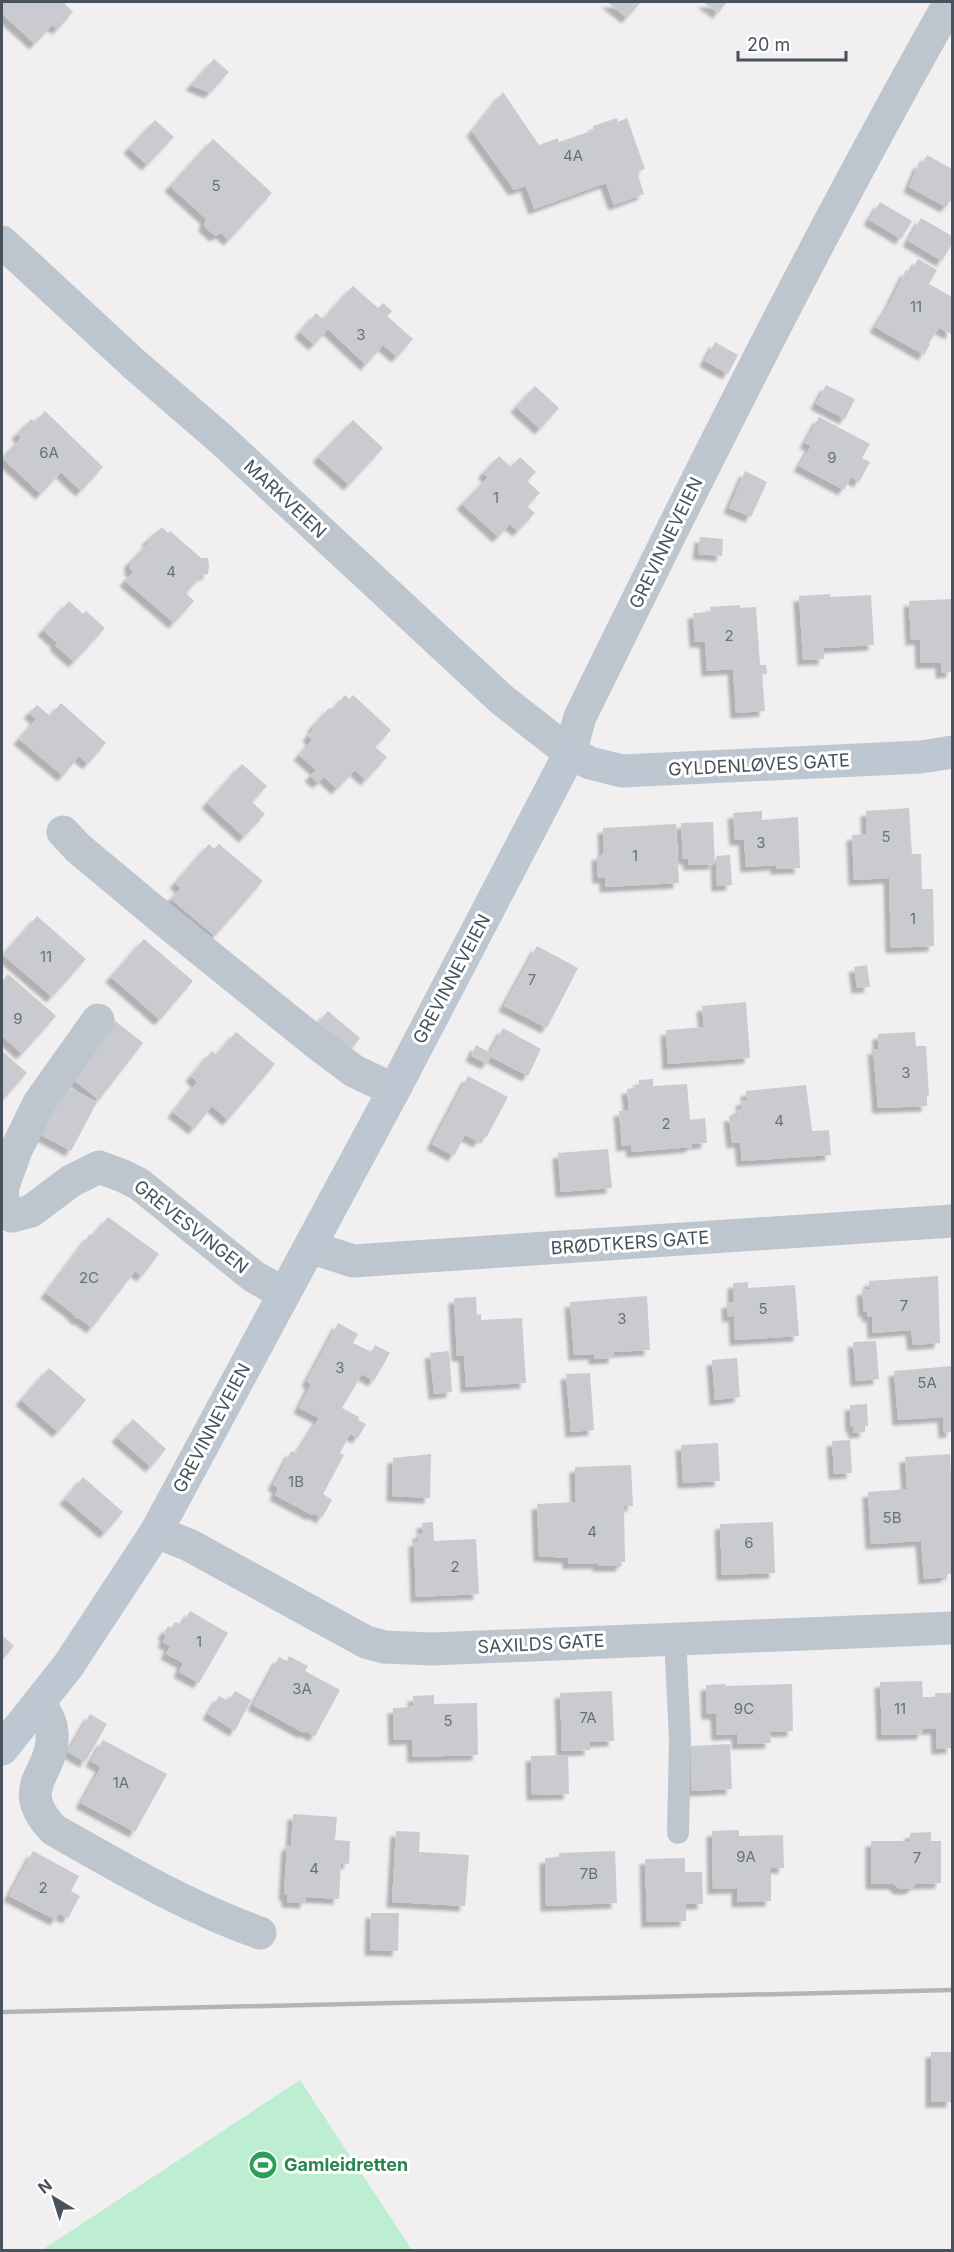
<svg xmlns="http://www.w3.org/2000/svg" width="954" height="2252" viewBox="0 0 954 2252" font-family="Inter,sans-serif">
	<defs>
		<filter id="shadow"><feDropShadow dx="-5.5" dy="5.5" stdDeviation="1.5" flood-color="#0004"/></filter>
	</defs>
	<rect width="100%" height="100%" fill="#f1efef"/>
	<path fill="#beeed1" d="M300,2080L412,2250H42Z"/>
	<path fill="#c9cbd1" filter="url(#shadow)" d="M2,2H67L65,4L73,12L58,29L52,25L35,44L2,14Z
		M607,2H641L627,18Z
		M703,2H727L718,13Z
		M214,59L229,72L210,93L191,85Z
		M503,92L539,145L558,138L559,142L594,130L593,126L617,118L618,122L627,118L645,169L637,172L644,194L614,205L606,183L534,209L526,186L514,190L472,131Z
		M155,120L174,137L147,165L129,148Z
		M213,139L272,193L229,240L221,233L215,236L204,226L206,219L170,186Z
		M927,155L952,169V202L950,201L946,207L909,187L919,163L922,164Z
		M880,202L912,221L901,239L869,220Z
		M921,218L952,236V244L942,261L908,241Z
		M918,259L937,270L929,284L952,297V331L951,334L939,328L929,343L930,344L924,355L875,327L889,305L906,270L910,273Z
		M353,286L378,308L383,303L392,311L387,316L413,339L397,357L383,345L366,365L328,329L314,345L300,332L316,313L323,319Z
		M715,342L738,355L728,374L705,361Z
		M826,385L855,399L845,419L816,404Z
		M535,386L559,408L540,429L516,407Z
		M45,411L103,467L81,491L61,472L41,494L2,458L21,438L17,434L31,419L35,422Z
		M819,417L870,444L862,458L870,462L859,482L851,477L844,490L799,466L811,446L805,443Z
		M353,420L383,448L349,485L318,457Z
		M499,456L511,467L520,457L536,472L527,481L540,493L527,506L535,513L518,531L510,524L498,537L462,504L488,477L483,473Z
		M745,471L767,482L751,517L729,508Z
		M162,527L168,533L170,531L201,558H208L209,566L208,574L202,575L186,593L194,601L174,623L125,581L133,572L129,568L131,566L129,563L149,542L147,540Z
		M700,537L723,539L722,556L698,554Z
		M830,594V597L871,595L874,645L824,648V659L803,660L799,596Z
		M952,599V672L941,673V663H921L920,639L911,640L909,601Z
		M69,601L83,614L86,611L105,628L74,662L55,645L57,643L43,630Z
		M740,605V608L756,607L760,665H766L767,674H762L765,711L736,713L733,669L707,671L705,642H695L693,613L711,612L710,607Z
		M345,695L349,699L353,695L391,730L375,747L387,757L366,780L355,770L337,789L324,777L318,783L310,776L316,770L299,755L312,740L308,736L314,728L313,726L329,708L333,709Z
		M61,703L106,743L88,764L79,756L63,776L19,739L36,719L29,713L37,705L50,716Z
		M242,764L267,786L252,802L265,814L244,837L207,803Z
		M909,808L912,854H921L922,889H933L934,946L891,948L889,878L854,880L852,835L867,834L866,811Z
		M762,811V820L798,817L800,868L776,869V865L746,867L744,840H735L733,813Z
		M713,822L715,864L689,865L688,859H683L681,823Z
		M676,824L679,883L605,887V878H598L597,855H602L604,851L603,828Z
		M209,844L214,849L219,844L263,881L215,936L171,899L181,888L175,883Z
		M730,855L732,885L717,886L716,856Z
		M37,916L86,959L52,997L3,955Z
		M144,939L193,981L160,1020L111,977Z
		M537,946L578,968L547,1028L504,1006Z
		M867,965L870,987L857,988L854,967Z
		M8,974L56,1016L22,1054L2,1036V982Z
		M746,1002L750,1058L668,1064L666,1030L704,1027L702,1006Z
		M328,1011L360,1038L345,1057L312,1030Z
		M114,1020L143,1043L99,1100L70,1077Z
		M503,1028L541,1049L528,1076L491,1057L487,1064L471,1056L476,1045L490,1053Z
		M236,1032L275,1064L228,1120L212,1106L194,1129L173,1112L197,1082L191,1076L212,1051L216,1055Z
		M915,1032L916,1046H926L929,1096H927V1106L878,1108L873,1049H878V1034Z
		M2,1051L27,1073L2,1101Z
		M468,1076L508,1097L486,1138L482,1136L479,1142L465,1135L454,1156L432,1144Z
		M653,1079V1086L687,1084L690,1120L705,1118L707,1143L692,1144V1147L632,1152L631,1145L622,1146L619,1111L629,1110L627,1089L639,1087V1080Z
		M64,1085L97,1102L71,1151L39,1134Z
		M806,1085L812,1131L829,1130L831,1155L742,1161L740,1142L732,1143L729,1116H738L737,1109H742L741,1100H747L746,1091Z
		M608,1149L612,1188L561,1192L558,1153Z
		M108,1217L159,1254L142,1276L135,1271L92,1328L80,1319H77L72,1313L46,1293L90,1234L93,1236Z
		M938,1276L940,1343L913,1345L911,1330L873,1333L872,1316L868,1317L867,1311L864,1312L862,1290L869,1289V1281Z
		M748,1282V1288L795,1285L799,1336L735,1340L734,1316L728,1317L727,1303L733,1302V1283Z
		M647,1296L650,1350L614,1352V1358L594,1359V1354L574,1355L570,1302Z
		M476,1297L477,1315L481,1314V1320L522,1318L526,1383L466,1387L464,1356H457L454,1298Z
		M338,1323L358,1334L353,1343L371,1352L375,1345L390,1353L374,1381L362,1374L342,1408L359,1417L358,1420L366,1424L358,1438L350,1434L340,1453L344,1455L323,1494L332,1500L322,1518L313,1513L312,1515L275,1495L278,1488L273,1485L291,1451L297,1453L319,1418L299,1408L311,1384L307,1381Z
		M876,1341L879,1379L856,1381L853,1342Z
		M449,1351L452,1392L434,1394L430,1353Z
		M737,1358L740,1397L715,1400L712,1360Z
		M952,1366V1432L944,1433L943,1417L898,1420L894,1371Z
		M49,1368L86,1400L58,1432L21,1400Z
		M590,1373L594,1430L571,1432L566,1374Z
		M867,1404L868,1426H865V1432L854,1433L853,1427H851L850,1405Z
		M133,1419L166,1449L151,1467L117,1437Z
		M850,1440L852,1473L834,1474L832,1441Z
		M718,1443L720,1481L683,1483L681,1445Z
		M431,1454L430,1498L392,1496L393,1458Z
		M950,1454L952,1491V1574H947V1577L924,1579L921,1541L871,1544L868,1492L907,1489L905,1457Z
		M631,1465L633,1506H619L624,1507L625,1562H621L622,1566H598V1563L568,1564V1558L539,1556L537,1504L576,1502L575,1467Z
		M83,1477L123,1512L105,1533L65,1499Z
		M433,1522L434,1541L476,1539L479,1594L416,1597L414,1541H419L418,1533H423L422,1523Z
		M773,1522L775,1573L722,1575L720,1524Z
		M190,1611L228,1633L199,1683L179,1672L183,1663L166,1654L170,1646L163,1642L166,1636L163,1634L168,1626L171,1628L175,1622L182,1625Z
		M2,1635L14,1646L2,1660Z
		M289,1656L308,1666L305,1671L340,1690L315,1736L305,1731L304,1733L253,1705L279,1657L287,1661Z
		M922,1681L923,1697H935V1693H952V1748L937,1749L936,1729H923V1734L882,1735L880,1682Z
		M726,1684L725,1686L792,1684L793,1731L770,1732L771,1743L737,1744V1734L717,1735L716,1714H707L706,1685Z
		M235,1691L251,1700L235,1731L208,1714L219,1696L229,1701Z
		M612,1691L614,1741L589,1742L590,1750L562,1751L560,1693Z
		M434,1695V1704L477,1703L478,1755L413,1757L412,1739L394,1740L393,1708L411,1707L410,1705H414L413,1696Z
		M90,1714L107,1724L85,1762L68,1752Z
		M103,1740L167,1774L135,1832L81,1803L101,1767L91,1761Z
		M730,1744L732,1789L692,1791L691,1746Z
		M568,1755L569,1794L532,1795L531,1756Z
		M293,1814L337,1817L335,1840L350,1841L349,1864L341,1863L339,1899L306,1897V1903L287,1902V1895H284L287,1845H291Z
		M739,1830V1836L783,1835L784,1868H771V1901L737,1902V1888L713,1889L712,1831Z
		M396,1831L420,1832L419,1852L469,1855L465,1906L392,1902Z
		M931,1832V1841H941V1883L916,1884L911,1889H899L894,1884H871V1841H910V1833Z
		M33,1851L79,1876L71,1891L80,1896L68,1918L59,1914L56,1920L9,1896Z
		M615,1851L617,1903L546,1906L545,1858L559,1857V1853Z
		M685,1858V1872H702L703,1904H686V1921L647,1922L645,1859Z
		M371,1913H399L398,1951L370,1950Z
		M931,2052H952V2102H931Z"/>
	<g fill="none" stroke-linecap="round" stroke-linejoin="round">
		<path stroke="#bdc6ce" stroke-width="22" d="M675,1638L680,1739L678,1833"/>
		<path stroke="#bdc6ce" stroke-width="33" d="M2,242L134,364L221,439L501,699L570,753L580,717C698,476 818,235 950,2
			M63,832L78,848L168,923L314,1041L354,1071L394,1090
			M98,1020L39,1103L16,1150L2,1189L4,1209L12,1216L31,1211L71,1181L99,1167L123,1176L139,1184L253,1276L284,1294
			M310,1247L353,1261L952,1221
			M156,1532L189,1545L366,1642L384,1647L432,1649L952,1628
			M39,1703C45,1712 51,1721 52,1732C56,1774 11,1785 54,1830C121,1868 187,1907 260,1933"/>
		<path stroke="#bdc7d2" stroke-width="33" d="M2,1749L68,1666L156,1532L394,1090L570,753L590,763L622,771L921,757L952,752"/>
		<path stroke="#b1b4b9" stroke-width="4.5" d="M2,2012L952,1990"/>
	</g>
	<defs>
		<g id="stadium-disc" transform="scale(1.5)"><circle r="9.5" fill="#2e9e5b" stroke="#fff"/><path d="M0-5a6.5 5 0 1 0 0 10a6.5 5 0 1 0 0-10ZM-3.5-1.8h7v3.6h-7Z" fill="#fff"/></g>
	</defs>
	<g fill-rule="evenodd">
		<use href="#stadium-disc" x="263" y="2165"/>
	</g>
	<g text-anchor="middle" stroke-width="6" stroke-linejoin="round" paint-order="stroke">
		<g font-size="15" fill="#687079">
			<text x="573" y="161">4A</text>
			<text x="216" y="191">5</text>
			<text x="916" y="312">11</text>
			<text x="361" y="340">3</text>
			<text x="49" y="458">6A</text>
			<text x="832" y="463">9</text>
			<text x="496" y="503">1</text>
			<text x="171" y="577">4</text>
			<text x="729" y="641">2</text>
			<text x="886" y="842">5</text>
			<text x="761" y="848">3</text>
			<text x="635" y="861">1</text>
			<text x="913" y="924">1</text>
			<text x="46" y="962">11</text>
			<text x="532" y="985">7</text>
			<text x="18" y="1024">9</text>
			<text x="906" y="1078">3</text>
			<text x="779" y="1126">4</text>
			<text x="666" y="1129">2</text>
			<text x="89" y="1283">2C</text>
			<text x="904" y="1311">7</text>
			<text x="763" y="1314">5</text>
			<text x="622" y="1324">3</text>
			<text x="340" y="1373">3</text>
			<text x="927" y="1388">5A</text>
			<text x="296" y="1487">1B</text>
			<text x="892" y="1523">5B</text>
			<text x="592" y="1537">4</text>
			<text x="749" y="1548">6</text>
			<text x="455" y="1572">2</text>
			<text x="199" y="1647">1</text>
			<text x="302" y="1694">3A</text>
			<text x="744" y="1714">9C</text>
			<text x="900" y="1714">11</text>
			<text x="588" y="1723">7A</text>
			<text x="448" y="1726">5</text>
			<text x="121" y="1788">1A</text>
			<text x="746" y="1862">9A</text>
			<text x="917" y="1863">7</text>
			<text x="314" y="1874">4</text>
			<text x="589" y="1879">7B</text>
			<text x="43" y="1893">2</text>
		</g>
		<g font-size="18" fill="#47525c" stroke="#fff">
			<text transform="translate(285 499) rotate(43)" y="6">MARKVEIEN</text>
			<text transform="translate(666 543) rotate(-64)" y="6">GREVINNEVEIEN</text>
			<text transform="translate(759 765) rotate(-3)" y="6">GYLDENLØVES GATE</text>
			<text transform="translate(452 979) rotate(-62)" y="6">GREVINNEVEIEN</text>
			<text transform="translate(191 1227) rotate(38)" y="6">GREVESVINGEN</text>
			<text transform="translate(630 1243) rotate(-4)" y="6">BRØDTKERS GATE</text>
			<text transform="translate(212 1428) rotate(-62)" y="6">GREVINNEVEIEN</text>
			<text transform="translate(541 1644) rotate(-3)" y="6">SAXILDS GATE</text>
		</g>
		<g font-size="18" font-weight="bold" fill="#27864d" stroke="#fff" text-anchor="start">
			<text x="284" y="2171">Gamleidretten</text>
		</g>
	</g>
	<rect width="954" height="2252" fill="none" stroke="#47525c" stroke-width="6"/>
	<g transform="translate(54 2198) rotate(322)" stroke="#ffffff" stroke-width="4.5" paint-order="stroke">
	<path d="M0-4.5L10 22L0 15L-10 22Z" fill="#47525c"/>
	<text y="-9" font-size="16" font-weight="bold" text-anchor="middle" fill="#47525c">N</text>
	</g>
	<path d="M738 51v9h108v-9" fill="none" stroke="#47525c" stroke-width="3"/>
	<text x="747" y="51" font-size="18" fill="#47525c" stroke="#ffffff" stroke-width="4.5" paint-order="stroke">20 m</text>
</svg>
